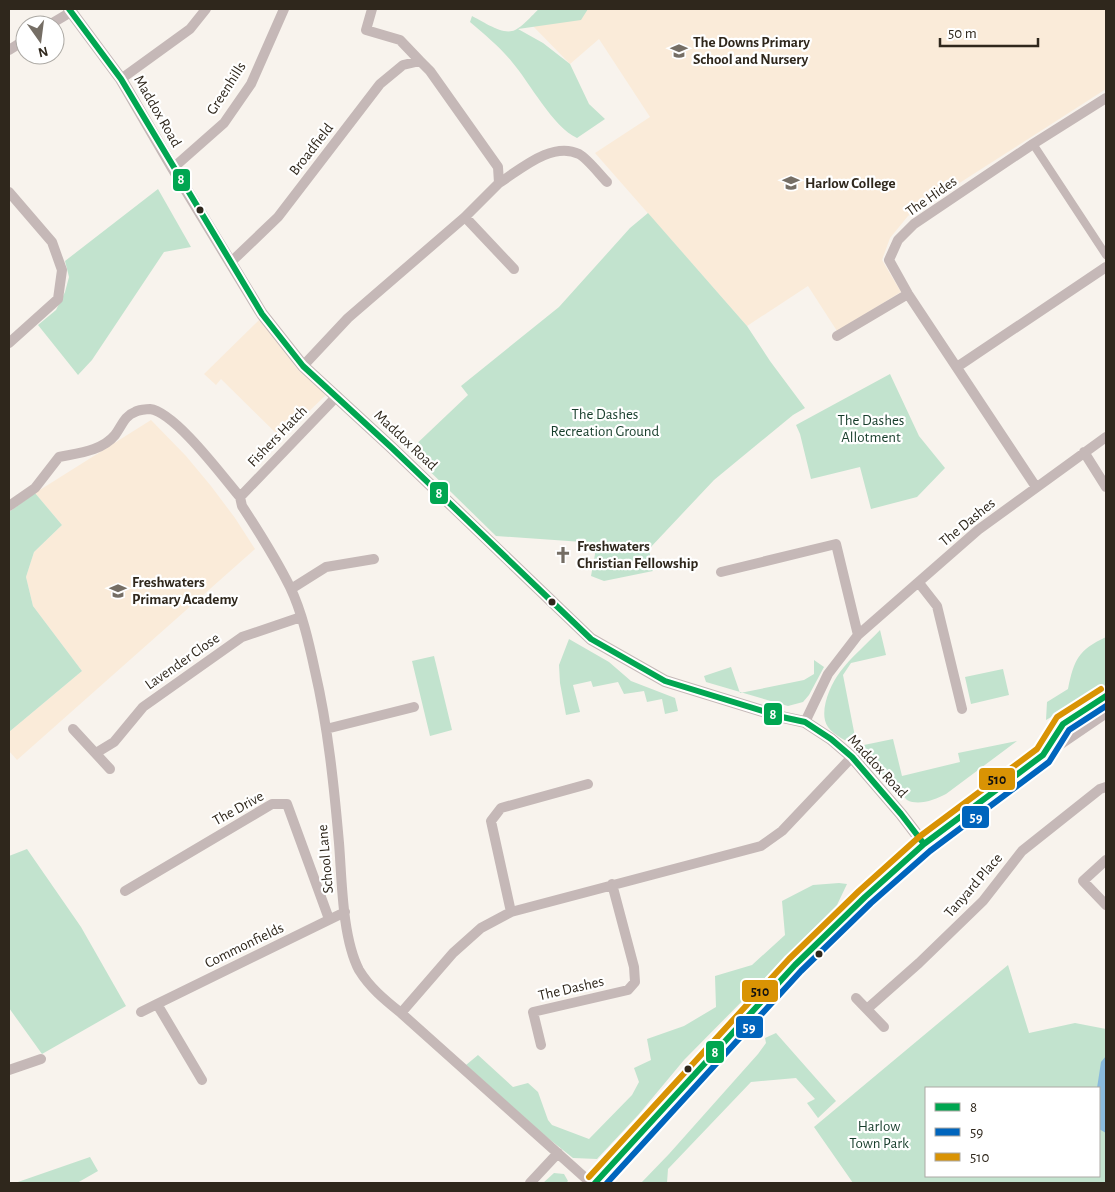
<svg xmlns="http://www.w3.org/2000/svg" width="1115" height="1192" viewBox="0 0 1115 1192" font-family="'Alegreya Sans',sans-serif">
	<rect width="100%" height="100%" fill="#f8f3ed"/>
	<path fill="#faebd9" d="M545,9H1106V89L908,216L890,238L882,260L901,292L837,331L808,286L747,326L595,153L650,117L599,39L570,64L530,23Z
		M260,319L298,370L327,394L281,438L221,379L216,385L204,374Z
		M151,420L186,456L211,486L235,518L255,549L17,760L9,751V732L82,671L33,606L26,577L34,552L62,525L35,493Z"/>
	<path fill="#c2e3ce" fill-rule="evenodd" d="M539,9H588L581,20L518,29L543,43L570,64L589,104L605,119L577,138C553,127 530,83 512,62C500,47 485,35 470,22L472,16C482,21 501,34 512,31C520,30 533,14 539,9Z
		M158,189L191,247L164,252L92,360L78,375L38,325L56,310L65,292L69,277L65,261Z
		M648,213L747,326L770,361L805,408L793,415L714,480L649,549L653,571L604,581L591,576L597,543L496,536L409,451L468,395L461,386L559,307L630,228Z
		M890,374L919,436L945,468L917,497L871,509L860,467L811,479L800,434L796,425Z
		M35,493L62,525L34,552L26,577L33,606L82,671L9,732V512Z
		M880,630L886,655L851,663L843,675L857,747C848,741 834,736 828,727C818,713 830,685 840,672C851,657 867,644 880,630Z
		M1106,637V686L1046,720L1047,702L1068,689C1074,660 1078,650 1106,637Z
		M569,639L609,662L631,681L675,698L678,711L665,714L662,699L647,702L644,691L624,694L618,682L593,687L591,681L573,685L580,712L566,715L560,683L559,665Z
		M434,656L452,730L430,736L412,661Z
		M814,660L824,667L809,695L803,702L788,706L706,682L704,676L731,667L740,693L804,680L814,674Z
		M1003,669L1009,695L971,704L965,677Z
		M893,739L902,776L960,762L958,753L1017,741L946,794C935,800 918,806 907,800L865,755L864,745Z
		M27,849L81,927L126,1006L42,1054L9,1008V856Z
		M839,883L847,884L837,905L684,1060L639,1114L597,1159L573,1158L544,1135L466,1065L478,1055L513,1087L528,1083L538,1092L548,1120L552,1125L589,1139L632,1095L639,1082L634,1068L651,1060L647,1039L684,1026L716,1007L715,976L752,965L785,935L782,901L813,885Z
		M1008,965L1029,1033L1075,1023L1106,1029V1183H853L814,1127ZM926,1088H1099V1176H926Z
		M776,1033L836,1101L818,1118L807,1103L815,1099L796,1078L751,1082L668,1169L667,1183H641L669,1154L758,1054L766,1043L765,1038Z
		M90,1157L98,1171L77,1183H15Z
		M554,1173L564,1174L568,1181L566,1183H543Z"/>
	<path fill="#89badc" d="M1106,1056V1133L1099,1129V1088H1097L1101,1062Z"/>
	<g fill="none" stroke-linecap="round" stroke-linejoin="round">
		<path stroke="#c5b8b7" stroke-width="8" d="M1033,144L1106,255"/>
		<path stroke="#c5b8b7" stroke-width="10" d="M372,9L366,30L400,40L420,61
			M49,25L71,12
			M9,50L25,40
			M121,79L190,29L206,9
			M173,168L224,123L251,84L284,9
			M499,183C521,169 552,141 579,154C588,159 600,175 607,182
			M9,192L52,242L62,270L58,299L9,343
			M465,217L514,269
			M230,263L278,217L380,84L403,65L420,61L430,71L498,167L499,183L465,217L348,318L303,366
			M837,336L908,294
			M957,367L1106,267
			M1084,452L1106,487
			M1036,487L908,294L889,260L898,240L914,224L1033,144L1106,98
			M240,497L337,396
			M9,506L35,488L59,457C78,453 102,451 115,435C122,426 124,416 135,412C138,410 147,409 150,409C175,412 223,477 240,497L242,506C259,532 276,559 290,587C302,612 309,643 315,671C328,727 334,786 339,843C342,880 342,937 359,970C370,988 385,1000 401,1013L591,1183
			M721,572L836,544L858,635
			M919,583L937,606L962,709
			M291,589L326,567L374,559
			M805,722L828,674L858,635L978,530L1106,437
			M73,729L110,769
			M326,729L414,707
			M96,753L114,742L143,707L242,637L301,617
			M1106,860L1083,881L1106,905
			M125,891L272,804H287L329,919
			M511,912L491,821L501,808L588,784
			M856,998L884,1027
			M867,1009L919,963L983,901L1022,851L1100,789L1106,787
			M141,1012L157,1004
			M401,1013L453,953L481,928L511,912L761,846L782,831L852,757
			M541,1045L533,1012L628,990L635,982L634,967L612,884
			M9,1070L41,1059
			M202,1080L157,1004L345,912
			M530,1183L558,1153"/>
		<path stroke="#c5b8b7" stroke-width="12" d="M69,9L121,79L173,168L262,314L303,366L392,448L591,639L665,681L782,717L805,722L831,739L852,757L901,814L924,844
			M595,1183L795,965L865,897L924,844L1043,755L1106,712"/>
		<g stroke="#fff" stroke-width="10">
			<path id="bus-1" d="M69,9L121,79L262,314L303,366L392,448L591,639L665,681L782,717L805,722L831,739L852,757L901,814L924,844
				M595,1183L795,965L865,897L924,844L1043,755L1063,724L1106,696"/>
		</g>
		<g stroke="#fff" stroke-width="10">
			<path id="bus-2" d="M607,1183L801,971L871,903L930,851L1049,762L1069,730L1106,706"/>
		</g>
		<g stroke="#fff" stroke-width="10">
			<path id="bus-3" d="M589,1177L789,959L859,891L919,837L1037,749L1057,717L1101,689"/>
		</g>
		<use href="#bus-1" stroke="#00a651" stroke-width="6"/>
		<use href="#bus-2" stroke="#0065bd" stroke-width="6"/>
		<use href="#bus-3" stroke="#d99304" stroke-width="6"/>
	</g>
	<defs>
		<g id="school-bare" transform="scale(1.35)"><path d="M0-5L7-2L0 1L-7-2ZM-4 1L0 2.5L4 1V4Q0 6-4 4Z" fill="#756e65" stroke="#fff" stroke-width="2.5" paint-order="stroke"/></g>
		<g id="university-bare" transform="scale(1.35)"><path d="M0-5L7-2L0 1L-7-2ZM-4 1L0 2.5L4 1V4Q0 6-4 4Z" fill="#756e65" stroke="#fff" stroke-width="2.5" paint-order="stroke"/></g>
		<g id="church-bare" transform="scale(1.35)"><path d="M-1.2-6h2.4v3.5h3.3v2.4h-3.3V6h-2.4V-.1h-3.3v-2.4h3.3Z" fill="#756e65" stroke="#fff" stroke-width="2.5" paint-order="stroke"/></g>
	</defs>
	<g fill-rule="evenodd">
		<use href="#school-bare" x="679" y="51"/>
		<use href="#university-bare" x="791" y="183"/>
		<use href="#church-bare" x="563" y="555"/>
		<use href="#school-bare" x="118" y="591"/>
	</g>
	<g fill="#2f271c" stroke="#fff" stroke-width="2">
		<circle cx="200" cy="210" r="4.5"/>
		<circle cx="552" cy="602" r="4.5"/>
		<circle cx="819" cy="954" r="4.5"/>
		<circle cx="688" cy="1069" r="4.5"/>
	</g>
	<g text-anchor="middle" stroke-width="4.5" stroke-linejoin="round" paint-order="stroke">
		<g font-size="15" font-weight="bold" fill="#2f271c" stroke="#fff" text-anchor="start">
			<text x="693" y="47">The Downs Primary<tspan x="693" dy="17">School and Nursery</tspan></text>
			<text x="805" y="188">Harlow College</text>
			<text x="577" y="551">Freshwaters<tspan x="577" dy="17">Christian Fellowship</tspan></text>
			<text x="132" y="587">Freshwaters<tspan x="132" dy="17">Primary Academy</tspan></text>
		</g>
		<g font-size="15" fill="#2f271c" stroke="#fff">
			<text transform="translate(226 88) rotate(-57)" y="5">Greenhills</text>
			<text transform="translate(158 111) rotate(60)" y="5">Maddox Road</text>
			<text transform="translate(311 149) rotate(-52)" y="5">Broadfield</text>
			<text transform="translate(931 196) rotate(-35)" y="5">The Hides</text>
			<text transform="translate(277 436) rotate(-46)" y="5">Fishers Hatch</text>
			<text transform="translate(406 440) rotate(43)" y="5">Maddox Road</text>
			<text transform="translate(967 522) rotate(-39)" y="5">The Dashes</text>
			<text transform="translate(182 661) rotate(-35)" y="5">Lavender Close</text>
			<text transform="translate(878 766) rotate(47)" y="5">Maddox Road</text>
			<text transform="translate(238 808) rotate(-29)" y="5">The Drive</text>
			<text transform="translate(325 859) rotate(-95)" y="5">School Lane</text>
			<text transform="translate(973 885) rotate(-49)" y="5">Tanyard Place</text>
			<text transform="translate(244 945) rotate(-26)" y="5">Commonfields</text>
			<text transform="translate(571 988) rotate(-13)" y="5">The Dashes</text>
		</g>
		<g font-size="15" fill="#173d2b" stroke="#fff">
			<text x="605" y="419">The Dashes<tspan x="605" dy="17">Recreation Ground</tspan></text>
			<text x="871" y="425">The Dashes<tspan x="871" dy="17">Allotment</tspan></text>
			<text x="879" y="1131">Harlow<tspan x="879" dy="17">Town Park</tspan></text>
		</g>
	</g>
	<g stroke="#fff" stroke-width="2">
		<rect x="172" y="168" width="19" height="24" rx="5" fill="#00a651"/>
		<rect x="429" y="481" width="20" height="24" rx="5" fill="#00a651"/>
		<rect x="763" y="702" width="20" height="24" rx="5" fill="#00a651"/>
		<rect x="978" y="767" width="38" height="24" rx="5" fill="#d99304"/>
		<rect x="961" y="805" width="29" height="24" rx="5" fill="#0065bd"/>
		<rect x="741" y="979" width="38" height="24" rx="5" fill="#d99304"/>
		<rect x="735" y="1015" width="29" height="24" rx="5" fill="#0065bd"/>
		<rect x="705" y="1040" width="20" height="24" rx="5" fill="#00a651"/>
	</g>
	<g font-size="14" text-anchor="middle" font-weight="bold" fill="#fff">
		<text x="181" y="184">8</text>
		<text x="439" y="498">8</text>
		<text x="773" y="719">8</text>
		<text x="976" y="822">59</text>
		<text x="749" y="1032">59</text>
		<text x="715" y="1057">8</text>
	</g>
	<g font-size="14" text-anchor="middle" font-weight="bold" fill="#111">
		<text x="997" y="784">510</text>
		<text x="760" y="996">510</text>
	</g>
	<rect width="1115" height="1192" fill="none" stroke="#2f271c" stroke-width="20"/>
	<rect x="925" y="1087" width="175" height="90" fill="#ffffff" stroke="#aca9a4"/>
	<rect x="935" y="1103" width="25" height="8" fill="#00a651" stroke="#aca9a4"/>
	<text x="970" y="1112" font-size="15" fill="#2f271c">8</text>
	<rect x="935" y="1128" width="25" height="8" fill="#0065bd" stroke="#aca9a4"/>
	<text x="970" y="1137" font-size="15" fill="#2f271c">59</text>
	<rect x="935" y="1153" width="25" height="8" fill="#d99304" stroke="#aca9a4"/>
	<text x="970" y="1162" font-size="15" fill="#2f271c">510</text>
	<g transform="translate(40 40) rotate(166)"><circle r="24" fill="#ffffff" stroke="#aca9a4"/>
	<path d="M0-4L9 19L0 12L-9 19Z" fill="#756e65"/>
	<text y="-8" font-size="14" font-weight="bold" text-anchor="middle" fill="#2f271c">N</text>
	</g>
	<path d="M940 38v8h98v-8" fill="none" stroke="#2f271c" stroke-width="2.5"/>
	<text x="948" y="38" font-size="15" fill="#2f271c" stroke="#ffffff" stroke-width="4" paint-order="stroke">50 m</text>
</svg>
